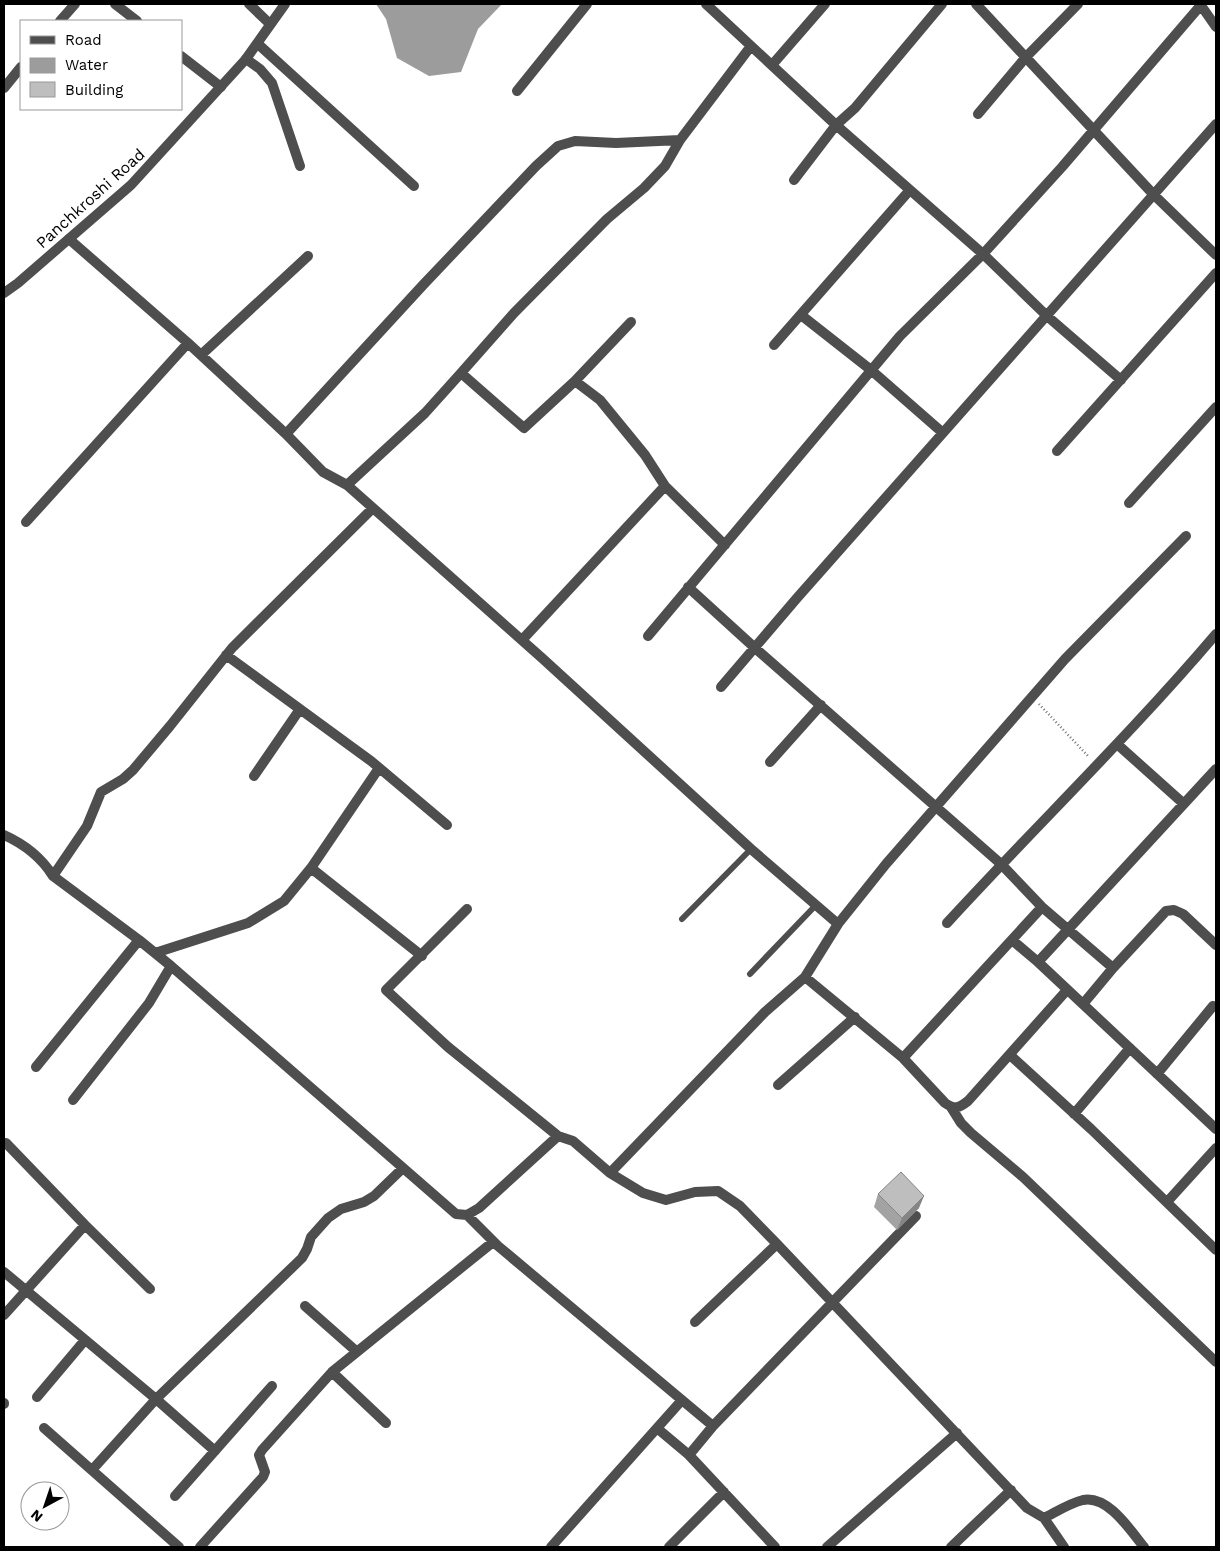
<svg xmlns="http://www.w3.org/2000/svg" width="1220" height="1551" viewBox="0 0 1220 1551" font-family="'Work Sans',sans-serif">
	<rect width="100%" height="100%" fill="#fff"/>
	<path fill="#9c9c9c" d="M376,4H502L478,29L461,72L429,76L397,58L386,19Z"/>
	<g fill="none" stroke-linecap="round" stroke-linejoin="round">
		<path stroke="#707070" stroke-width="2.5" stroke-dasharray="1 2.5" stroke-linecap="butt" d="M1039,704L1088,756"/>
		<path stroke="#4e4e4e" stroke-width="6" d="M682,919L751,849
			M750,974L816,905"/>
		<path stroke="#4e4e4e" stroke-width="10" d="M115,4L137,21
			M249,4L270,24
			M706,4L836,125L983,254L1047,316L1121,380
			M976,4L1154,195L1216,255
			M1200,4L1216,27
			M60,21L75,4
			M258,44L414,186
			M181,56L221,87
			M246,59L260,69L272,83L300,166
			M772,65L825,4
			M4,88L21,67
			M517,91L587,4
			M978,114L1026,57L1078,4
			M794,180L836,125L855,108L942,4
			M69,239L188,343L286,434L323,472L347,485L373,508L542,658L751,849L838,924L805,977L765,1012L610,1173
			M801,315L871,370L943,433
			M774,345L909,191
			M201,355L308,256
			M461,373L514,313L607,219L644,188L665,166L680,140L751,46
			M575,381L631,322
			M286,434L423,285L536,166L558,146L575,141L616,143L680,140
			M1057,451L1216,273
			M347,485L425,413L461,373L524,428L575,381L600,400L645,455L665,486L725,545
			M1129,503L1216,407
			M26,522L188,343
			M688,587L755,648L1001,864L1042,907L1113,968
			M648,636L900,336L983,254L1062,167L1201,5
			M522,640L665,486
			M226,655L371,761L447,825
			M721,687L797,598L1216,124
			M1117,744L1184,804
			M770,762L821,705
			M254,776L300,709
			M4,835C24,844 41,857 53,876L139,940L171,966L456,1214L467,1215L479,1208L558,1136L573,1141L610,1173L643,1193L666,1200L695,1192L718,1191L740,1206L777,1244L1027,1508L1044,1518C1056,1512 1070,1503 1083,1500C1108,1495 1130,1530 1144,1547
			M311,868L422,956
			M53,876L87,826L101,792L123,779L133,770L170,726L232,648L373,508
			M467,909L386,990L448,1047L558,1136
			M947,923C1036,826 1131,734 1216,634
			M838,924L886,864L1065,659L1186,536
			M1012,940L1038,962L1216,1129
			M155,953L248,923L284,901L311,868L379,768
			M1038,962L1216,769
			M805,977L903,1058L945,1103C955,1110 959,1108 968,1101L1067,990
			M1083,1004L1113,968L1166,911L1174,910L1183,914L1216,945
			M1010,1055L1091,1129L1216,1250
			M903,1058L1042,907
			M36,1067L139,940
			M1157,1074L1213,1006
			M778,1085L855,1017
			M73,1100L149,1003L171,966
			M951,1107L961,1123L971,1133L1023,1177L1216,1362
			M1074,1114L1130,1048
			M6,1143L85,1225L150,1289
			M1167,1202L1216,1148
			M467,1215L498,1246L713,1426
			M4,1272L156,1399L302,1258L307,1249L311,1237L328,1218L341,1209L364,1202L374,1196L403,1168
			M305,1306L356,1351
			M4,1315L85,1225
			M695,1322L777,1244
			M332,1372L386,1423
			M37,1397L85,1340
			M4,1404V1403
			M44,1428L179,1547
			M658,1429L689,1455L775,1547
			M689,1455L713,1426L916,1216
			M92,1470L156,1399L215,1451
			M175,1496L272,1386
			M1044,1518L1064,1547
			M200,1547L263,1477L265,1472L259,1455L262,1450L332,1372L493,1242
			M551,1547L682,1400
			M669,1547L724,1492
			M827,1547L957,1433
			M951,1547L1011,1490"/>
		<path stroke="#4e4e4e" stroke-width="10" d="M4,293L18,283L131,185L246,59L285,4"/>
	</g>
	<path fill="#a3a3a3" d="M878,1194L919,1208L897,1230L874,1207Z"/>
	<path fill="#858585" d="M924,1196L919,1208L897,1230L902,1218Z"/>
	<path fill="#bebebe" stroke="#858585" d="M901,1172L924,1196L902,1218L878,1194Z"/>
	<g text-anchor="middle" stroke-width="5" stroke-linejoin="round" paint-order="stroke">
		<g font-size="16" fill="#000" stroke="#fff">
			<text transform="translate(90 198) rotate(-42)" y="6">Panchkroshi Road</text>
		</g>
	</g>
	<rect width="1220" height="1551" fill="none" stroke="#000000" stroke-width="10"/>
	<rect x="20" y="20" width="162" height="90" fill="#ffffff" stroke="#999999"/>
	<rect x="30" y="36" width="25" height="8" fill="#4e4e4e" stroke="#999999"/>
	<text x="65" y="45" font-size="15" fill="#000000">Road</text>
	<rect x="30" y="58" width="25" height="15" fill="#9c9c9c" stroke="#999999"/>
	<text x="65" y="70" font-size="15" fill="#000000">Water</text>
	<rect x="30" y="82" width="25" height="15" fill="#bebebe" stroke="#999999"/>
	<text x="65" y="95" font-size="15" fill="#000000">Building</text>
	<g transform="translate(45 1506) rotate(220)"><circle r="24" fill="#ffffff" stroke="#999999"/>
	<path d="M0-4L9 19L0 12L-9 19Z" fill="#000000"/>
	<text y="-8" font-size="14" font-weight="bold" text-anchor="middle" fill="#000000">N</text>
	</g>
</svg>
